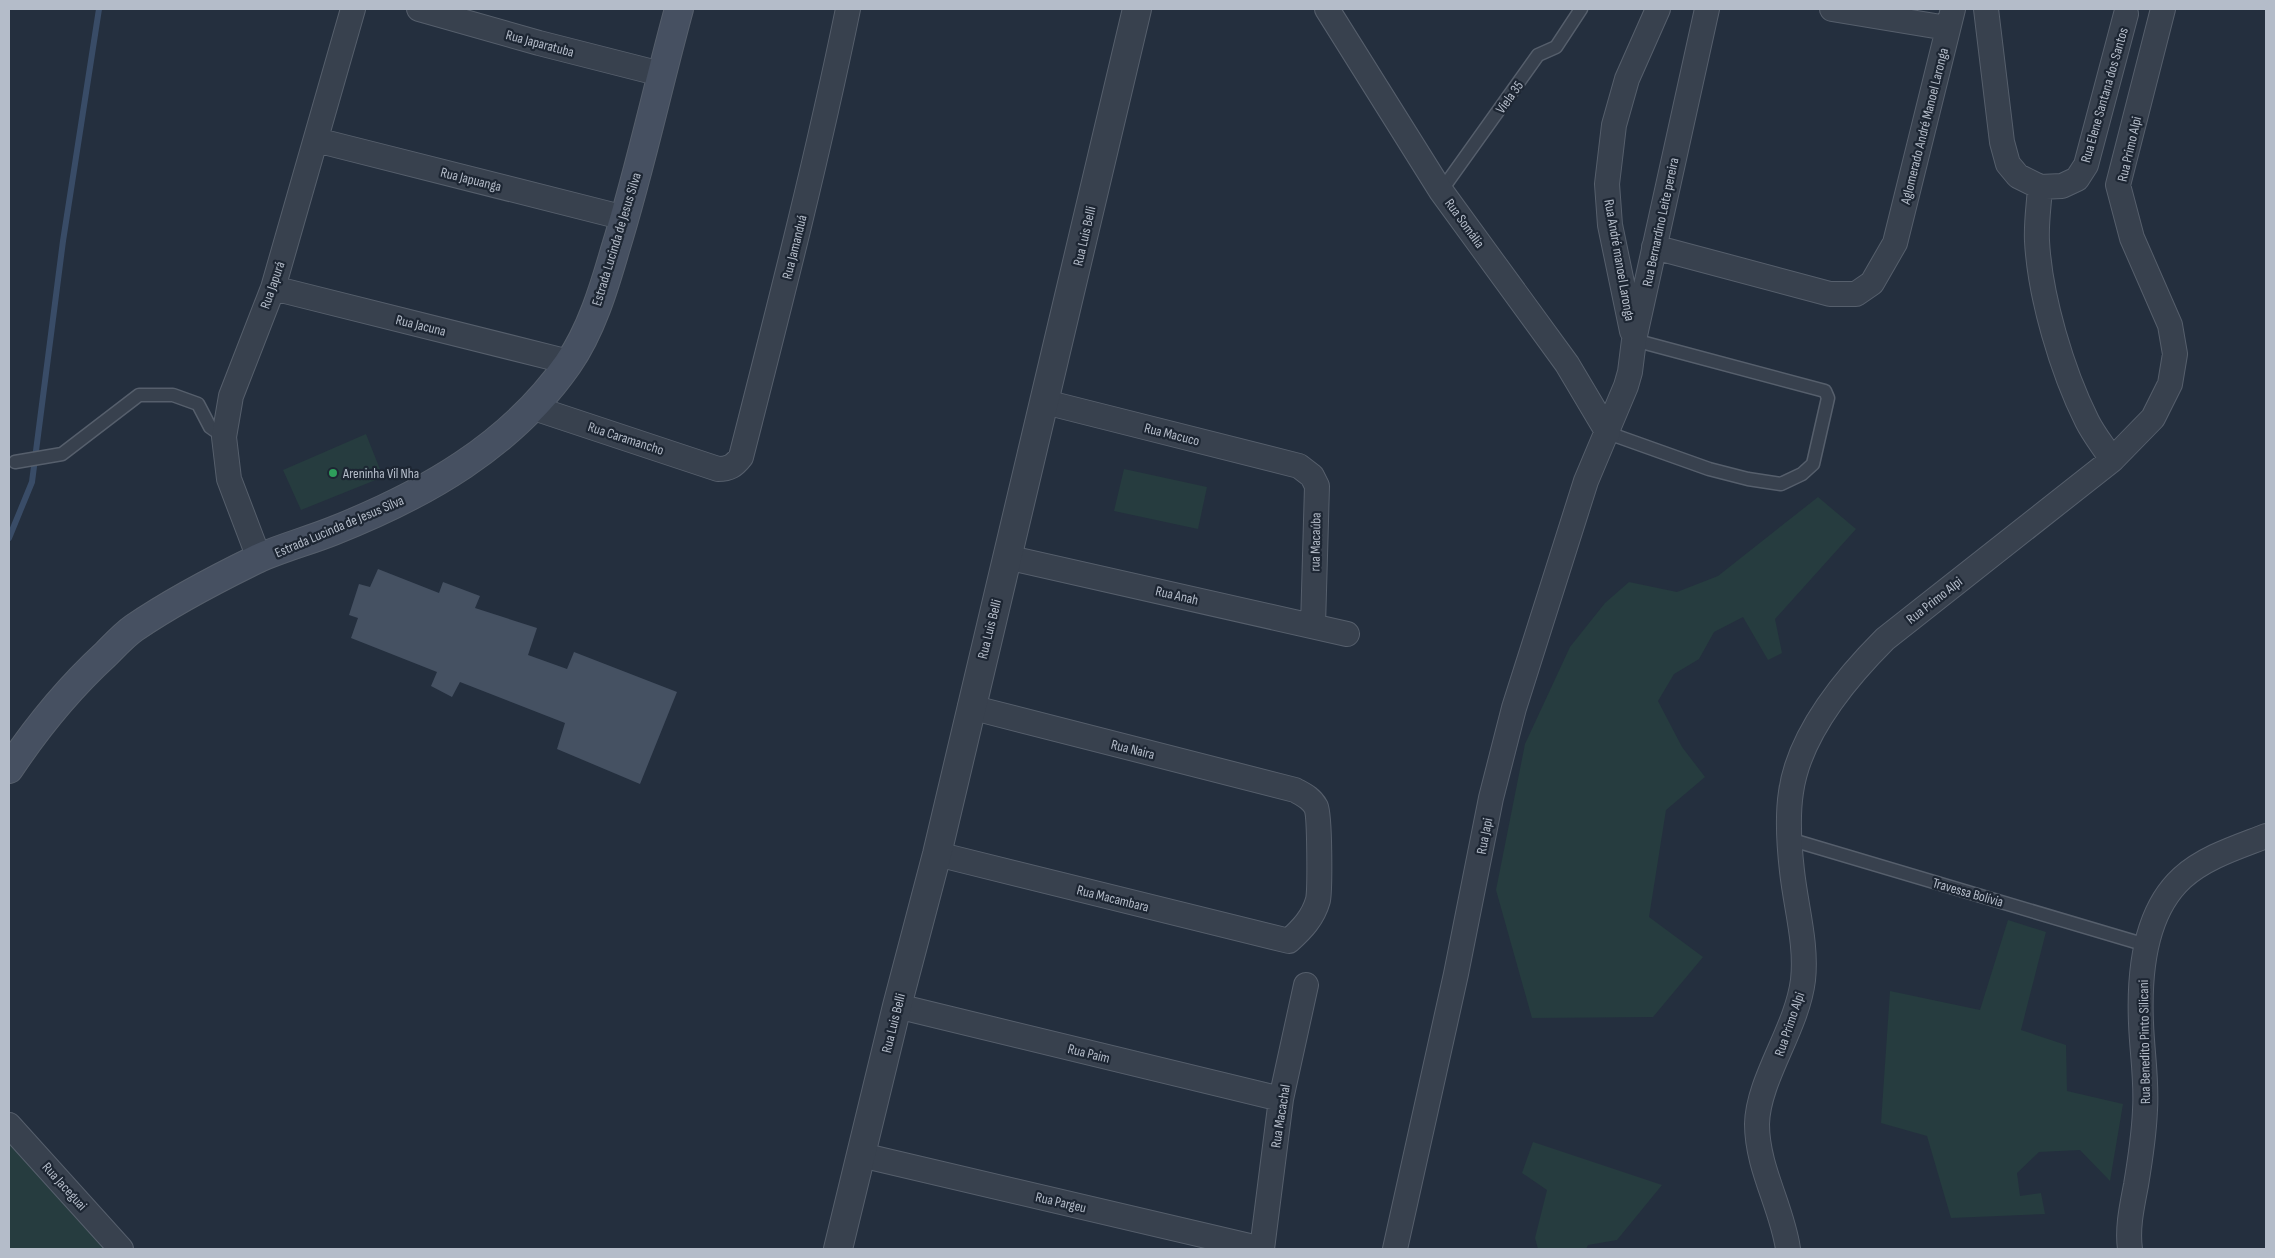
<svg xmlns="http://www.w3.org/2000/svg" width="2275" height="1258" viewBox="0 0 2275 1258" font-family="'Sofia Sans Condensed',sans-serif">
	<rect width="100%" height="100%" fill="#242f3e"/>
	<path fill="#263c3f" d="M366,434L383,477L301,510L283,470Z
		M1124,469L1207,487L1198,529L1114,511Z
		M1818,497L1856,529L1775,619L1782,653L1768,660L1743,617L1714,632L1699,659L1674,674L1658,701L1682,747L1705,777L1666,810L1649,917L1703,957L1653,1017L1532,1018L1496,890L1525,744L1570,647L1605,603L1629,582L1677,592L1718,576Z
		M2008,920L2046,932L2021,1030L2066,1045L2067,1091L2123,1104L2110,1181L2080,1150L2039,1152L2017,1173L2020,1196L2041,1193L2045,1214L1951,1218L1927,1136L1881,1123L1890,991L1980,1010Z
		M9,1135L112,1249H9Z
		M1533,1142L1662,1185L1617,1240L1588,1245L1586,1249H1538L1535,1238L1547,1190L1522,1173Z"/>
	<g fill="none" stroke-linecap="round" stroke-linejoin="round">
		<path stroke="#394c67" stroke-width="6" d="M9,538L32,482L63,241L99,9"/>
	</g>
	<path fill="#455162" d="M378,569L439,593L443,582L480,596L475,608L537,628L528,655L567,669L574,652L677,692L640,784L557,749L565,723L460,682L452,697L431,686L437,672L351,638L358,618L349,615L359,584L370,587Z"/>
	<g fill="none" stroke-linecap="round" stroke-linejoin="round">
		<g stroke="#565f6c" stroke-width="15">
			<path id="service" d="M1441,191L1538,55L1556,47L1581,9
				M1608,433L1709,469L1748,479L1781,484L1802,474L1813,464L1828,398L1825,391L1634,340
				M15,462L62,454L139,395H173L198,404L210,427L224,437
				M1789,839L2146,945"/>
		</g>
		<g stroke="#565f6c" stroke-width="26">
			<path id="minor" d="M419,9L539,43L661,74
				M1327,9L1441,191L1567,364L1608,433
				M1832,9L1947,28
				M1986,9L2002,142L2008,164L2018,176L2040,187L2062,186L2077,179L2086,165L2126,14
				M316,140L625,218
				M2040,187C2039,205 2036,223 2037,241C2040,297 2062,371 2087,421C2094,435 2104,447 2112,460
				M1654,247L1830,294H1856L1872,283L1895,243L1953,9
				M273,288L569,362
				M1632,331L1610,225L1607,184L1614,125L1627,79L1658,9
				M1045,402L1299,466L1312,476L1317,486L1313,626
				M534,408L718,469C729,469 734,466 741,457C779,308 817,160 848,9
				M1006,557L1347,634
				M259,558L229,479L224,437L231,396L273,288L353,9
				M937,854L1289,941C1302,929 1313,918 1318,900C1320,890 1320,816 1316,807C1311,798 1304,795 1295,790L970,707
				M897,1006L1281,1099
				M9,1125L121,1249
				M861,1155L1262,1249
				M1262,1249L1281,1099L1306,985
				M1395,1249L1456,974L1491,798L1514,708L1586,481L1626,386L1630,372L1634,340L1707,9
				M1788,1249C1782,1207 1757,1168 1757,1124C1758,1079 1797,1029 1803,980C1807,944 1796,908 1792,871C1789,845 1787,818 1791,792C1799,734 1845,679 1885,639L2112,460L2153,418L2170,384L2175,354L2170,325L2132,238L2118,185L2163,9
				M2130,1249C2127,1228 2132,1206 2136,1185C2140,1161 2144,1135 2145,1110C2147,1081 2142,1052 2141,1023C2139,975 2144,913 2182,878C2205,857 2238,847 2266,836"/>
		</g>
		<g stroke="#565f6c" stroke-width="30">
			<path id="tertiary" d="M838,1249L897,1006L937,854L1137,9"/>
		</g>
		<g stroke="#565f6c" stroke-width="30">
			<path id="secondary" d="M9,769C37,727 69,688 106,654C115,645 124,635 134,628C172,602 216,579 257,559C281,548 308,541 333,531C424,495 511,446 568,364C591,331 604,288 615,250C640,170 657,89 679,9"/>
		</g>
		<use href="#service" stroke="#38414e" stroke-width="12"/>
		<use href="#minor" stroke="#38414e" stroke-width="24"/>
		<use href="#tertiary" stroke="#38414e" stroke-width="28"/>
		<use href="#secondary" stroke="#465061" stroke-width="28"/>
	</g>
	<circle fill="#2e9e5b" stroke="#1d2633" stroke-width="2" cx="333" cy="473" r="5"/>
	<g text-anchor="middle" stroke-width="4.5" stroke-linejoin="round" paint-order="stroke">
		<g font-size="14" fill="#b4bcc9" stroke="#1d2633">
			<text transform="translate(540 43) rotate(15)" y="5">Rua Japaratuba</text>
			<text transform="translate(2104 95) rotate(-74)" y="5">Rua Elene Santana dos Santos</text>
			<text transform="translate(1509 97) rotate(-54)" y="5">Viela 35</text>
			<text transform="translate(1924 126) rotate(-76)" y="5">Aglomerado André Manoel Laronga</text>
			<text transform="translate(2129 149) rotate(-77)" y="5">Rua Primo Alpi</text>
			<text transform="translate(471 179) rotate(14)" y="5">Rua Japuanga</text>
			<text transform="translate(1660 222) rotate(-78)" y="5">Rua Bernardino Leite pereira</text>
			<text transform="translate(1465 223) rotate(54)" y="5">Rua Somália</text>
			<text transform="translate(1084 236) rotate(-77)" y="5">Rua Luis Belli</text>
			<text transform="translate(616 239) rotate(-73)" y="5">Estrada Lucinda de Jesus Silva</text>
			<text transform="translate(794 247) rotate(-76)" y="5">Rua Jamanduá</text>
			<text transform="translate(1620 260) rotate(80)" y="5">Rua André manoel Laronga</text>
			<text transform="translate(272 285) rotate(-71)" y="5">Rua Japurá</text>
			<text transform="translate(421 325) rotate(14)" y="5">Rua Jacuna</text>
			<text transform="translate(1172 434) rotate(14)" y="5">Rua Macuco</text>
			<text transform="translate(626 438) rotate(18)" y="5">Rua Caramancho</text>
			<text transform="translate(339 526) rotate(-23)" y="5">Estrada Lucinda de Jesus Silva</text>
			<text transform="translate(1315 542) rotate(-89)" y="5">rua Macaúba</text>
			<text transform="translate(1177 595) rotate(13)" y="5">Rua Anah</text>
			<text transform="translate(1934 600) rotate(-38)" y="5">Rua Primo Alpi</text>
			<text transform="translate(989 629) rotate(-76)" y="5">Rua Luis Belli</text>
			<text transform="translate(1133 749) rotate(14)" y="5">Rua Naira</text>
			<text transform="translate(1484 836) rotate(-79)" y="5">Rua Japi</text>
			<text transform="translate(1968 892) rotate(16)" y="5">Travessa Bolívia</text>
			<text transform="translate(1113 898) rotate(14)" y="5">Rua Macambara</text>
			<text transform="translate(893 1023) rotate(-76)" y="5">Rua Luis Belli</text>
			<text transform="translate(1789 1024) rotate(-71)" y="5">Rua Primo Alpi</text>
			<text transform="translate(2144 1042) rotate(-91)" y="5">Rua Benedito Pinto Silicani</text>
			<text transform="translate(1089 1053) rotate(14)" y="5">Rua Paim</text>
			<text transform="translate(1280 1116) rotate(-81)" y="5">Rua Macachal</text>
			<text transform="translate(65 1186) rotate(48)" y="5">Rua Jaceguai</text>
			<text transform="translate(1061 1202) rotate(13)" y="5">Rua Pargeu</text>
		</g>
		<g font-size="14" fill="#b4bcc9" stroke="#1d2633" text-anchor="start">
			<text x="343" y="478">Areninha Vil Nha</text>
		</g>
	</g>
	<rect width="2275" height="1258" fill="none" stroke="#b4bcc9" stroke-width="20"/>
</svg>
